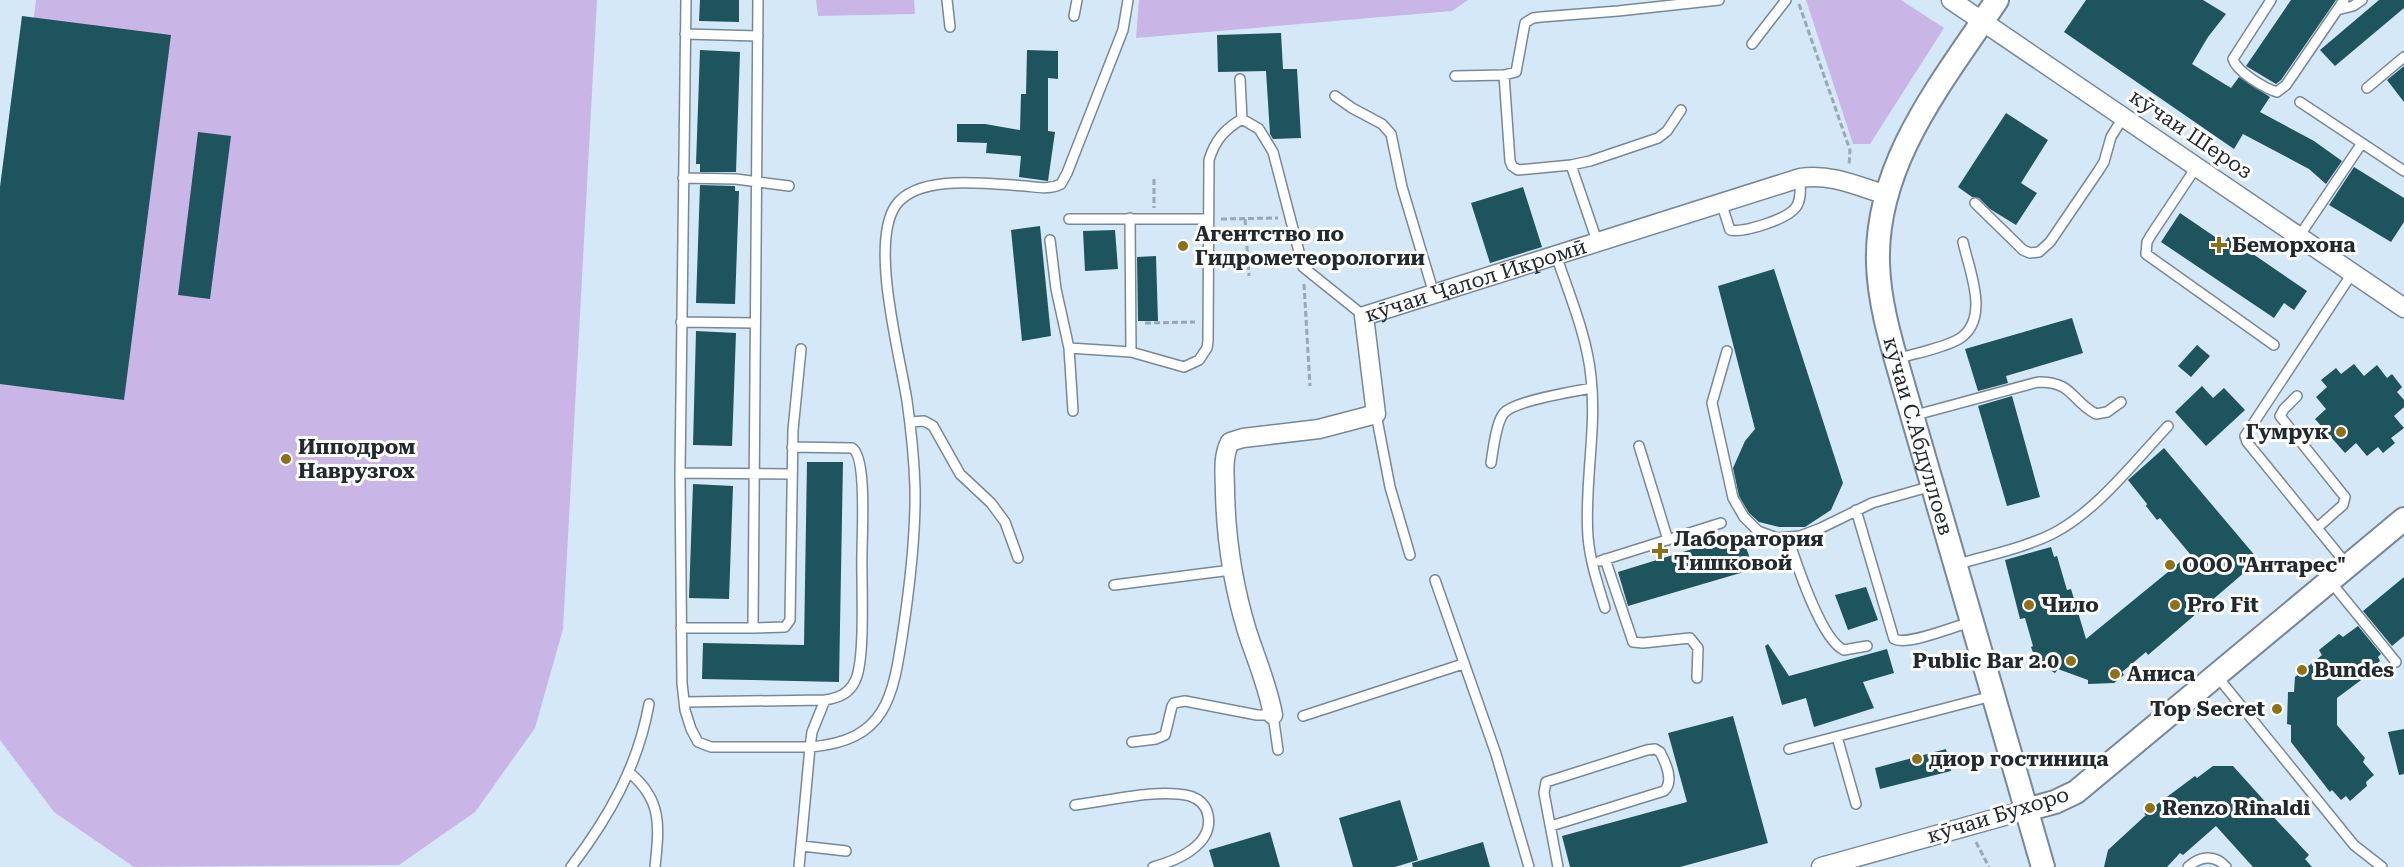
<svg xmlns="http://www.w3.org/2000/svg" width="2404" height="867" viewBox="0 0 2404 867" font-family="'Roboto Serif',serif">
	<rect width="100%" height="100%" fill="#d4e8f8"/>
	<path fill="#c9b6e7" d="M36,0H597L563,629L535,728L475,812L399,865L134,867L54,812L0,740V288Z
		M816,0H914L915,14L818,16Z
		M1139,0H1468L1452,11L1136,38Z
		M1806,0H1901L1944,28L1870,144H1853Z"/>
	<path fill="#1e545d" d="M700,0H739V22L699,21Z
		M2086,0H2203L2226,14L2208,37L2192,64L2231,88L2239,77L2270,97L2260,112L2314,141L2342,161L2326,184L2309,169L2243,134L2234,149L2064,32Z
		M2291,0H2336L2281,80L2276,84L2246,66Z
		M2379,0H2404V8L2335,66L2320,50Z
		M22,16L171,35L124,400L0,384V187Z
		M1281,33L1283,69H1297L1301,138L1273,139L1270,134L1266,71L1218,72L1217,35Z
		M700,50L740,52L736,172H700V164H696Z
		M1027,50L1058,51V79L1048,78V131L1055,132L1048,181L1019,177L1021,156L986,153L987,143L957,142V124H985L1020,130L1021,94H1026Z
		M2404,66V102L2387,80Z
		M2006,113L2048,140L2021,183L2037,193L2016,225L1990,209L1979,198L1972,197L1958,187Z
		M198,132L231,136L210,299L178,295Z
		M2354,167L2404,198V222L2391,242L2329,205Z
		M700,185L735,186V191H739L735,304L696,303Z
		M1523,187L1542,247L1490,263L1471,203Z
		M2180,213L2224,243L2228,237L2307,291L2294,310L2284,303L2274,318L2161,242Z
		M1040,226L1051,336L1022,341L1011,230Z
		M1115,230L1118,269L1085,271L1083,231Z
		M1156,256L1158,321H1138L1137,257Z
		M1774,269L1843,483L1831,510L1805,527H1779L1759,522L1749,513L1739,496L1733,468L1745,441L1755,429L1718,286Z
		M2072,318L2083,353L2006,376L2008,383L1978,391L1965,349Z
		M696,331L736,333L732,446L693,445Z
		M2197,345L2210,356L2191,377L2178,366Z
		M2354,364L2364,376L2377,365L2387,378L2392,374L2402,387L2397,392L2404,400V407L2394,416L2404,428L2391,438L2395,443L2383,453L2378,447L2367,456L2356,443L2345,453L2315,419L2326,409L2316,397L2327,387L2321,380L2336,368L2341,374Z
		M2202,386L2213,398L2224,388L2245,410L2206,446L2175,412Z
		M2012,396L2040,497L2007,506L1978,406Z
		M2164,448L2257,558L2251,563L2253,565L2175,632L2148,655L2146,652L2122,672L2124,675L2114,683L2088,684V680L2058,669L2055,673L2037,663L2031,647L2033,646L2025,618L2020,619L2005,560L2051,547L2054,557L2057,556L2067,590L2071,589L2086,639L2190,554L2160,518L2157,520L2146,506L2147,504L2128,480Z
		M807,462H843L839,682L702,679L703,643L804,645Z
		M693,484L733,486L729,599L689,598Z
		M1741,534L1754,569L1628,606L1618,572Z
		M2404,577V636L2392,646L2363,611Z
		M1866,587L1878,620L1848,630L1835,595Z
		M2358,626L2381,654L2378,657L2380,661L2370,669L2372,672L2337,698V725L2365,758L2363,762L2374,775L2366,782L2367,786L2350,801L2346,796L2341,800L2332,790L2330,792L2291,742V725L2287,724L2288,692H2294L2295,677L2322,655L2319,650L2339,634L2343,637Z
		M1768,644L1789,676L1887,649L1894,673L1863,682L1874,708L1814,727L1806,698L1782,705L1765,646Z
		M1733,716L1768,843L1680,867H1570L1562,836L1687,802L1668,733Z
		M2404,729V774L2399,775L2388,732Z
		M1946,749L1951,771L1880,789L1875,768Z
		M2213,766H2233L2270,807L2267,810L2309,855L2305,859L2312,867H2253L2216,826L2183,855L2180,853L2167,867H2104L2108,850L2146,815L2144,814L2195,776L2197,778Z
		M1400,800L1418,860L1395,867H1353L1339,818Z
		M1270,832L1280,867H1214L1209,850Z
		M1483,842L1490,867H1413L1412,863Z"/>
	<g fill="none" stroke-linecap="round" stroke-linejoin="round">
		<g stroke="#778998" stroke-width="12">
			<path id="service" d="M686,0L680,473L682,683L685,710L691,729L698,742L711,747H810L812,732L825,700
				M947,0L950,27
				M2271,0L2233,59C2237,72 2264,88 2277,92L2286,85L2344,0
				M2337,10L2353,6L2362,0
				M1074,16L1077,0
				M685,34L758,36
				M1752,44L1786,0
				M1455,76L1504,75
				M1240,79L1242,119
				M2367,88L2404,57
				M1335,96L1352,108L1382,124L1391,134L1402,187L1434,294
				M2300,102L2404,171
				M1571,165L1590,161L1658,138L1667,131L1681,110
				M2197,166L2151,235L2147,242L2146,254L2274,345
				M683,178L736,179L789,186
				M1721,202L1730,230C1744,233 1788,219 1796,207C1802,199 1800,187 1800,178
				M1975,203L2023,250L2030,253L2039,252L2050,242L2099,170L2104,162L2111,137L2124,116
				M1130,218L1131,352
				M1069,219H1208
				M2300,235L2362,143
				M1050,240L1056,289L1069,348L1131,352L1184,367L1199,360L1207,348L1208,341L1209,160C1215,140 1225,129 1242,119L1259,129L1273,152L1303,267L1364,316
				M1597,241L1571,165L1518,170L1512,166L1510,161L1504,75L1516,72L1525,23L1533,18L1541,17L1618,11L1719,0
				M1556,255C1569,294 1587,336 1591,377C1597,431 1584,484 1588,537C1590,561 1598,585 1605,608
				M681,322L755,323
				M1069,348L1073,411
				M1727,351L1712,403L1733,498L1744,517L1758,531L1777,538L1800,536L1821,528L1872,503L1932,486
				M1896,359C1916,353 1941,349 1959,339C1991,319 1969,270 1963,242
				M2297,396L2284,409L2280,416L2345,497L2343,505L2317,528
				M1376,414L1390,487L1410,555
				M1912,416L2038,382C2074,382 2070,400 2096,414L2107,412L2121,402
				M910,422L924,421L933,426L960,474L991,503L1005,522L1018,558
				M1639,446L1668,540
				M1491,463C1493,451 1496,422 1504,413C1514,401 1575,391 1592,388
				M680,473L792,474
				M1856,510L1894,639C1908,646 1955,626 1971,622
				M1788,538C1796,562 1821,640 1844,650L1867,646
				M1605,559L1633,642L1643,643L1690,638L1698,648L1697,678
				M1600,561L1721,523
				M1955,565C1985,556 2024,548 2052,534C2096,512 2134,462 2168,426
				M2348,566L2247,442L2245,436L2353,272
				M1435,580L1496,754L1529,867
				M2330,581L2396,662
				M1114,585L1231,570
				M681,628H753L758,0
				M753,628L785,627L790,620L793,430L801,349
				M2216,675L2354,845L2382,867
				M684,702L825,700C838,698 849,694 855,681C866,660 861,580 862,552C862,533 867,456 852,448L792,447
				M1303,716L1463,664
				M1837,737L1856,804
				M1132,742L1156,739L1165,735L1172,706L1174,703L1185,701L1257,715H1273L1278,750
				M1789,749L1992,696
				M630,773C663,801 659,827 655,867
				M1075,805C1109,801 1157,788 1190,796C1199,799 1206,805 1208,815C1214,845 1176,861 1153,867
				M1551,826L1664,791C1674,782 1666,763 1660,752L1655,749L1647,750L1546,782L1544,793L1558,867
				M802,846L846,851
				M571,867C609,817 638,766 649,704
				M799,867L810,747C887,741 893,697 903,631C910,584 916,535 915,487C914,458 911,429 907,401C900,355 869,243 896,205C919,173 990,184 1025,186C1037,187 1050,190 1061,184L1067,173L1123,30L1128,0
				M2188,867C2200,856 2215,854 2226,867"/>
		</g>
		<g stroke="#778998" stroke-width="21">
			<g id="minor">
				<path d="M1951,0L2404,308"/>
				<path id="s1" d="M1273,715C1268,686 1256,659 1247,631C1233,585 1226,541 1225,492C1225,476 1222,457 1230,442L1243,438L1319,429L1376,414L1364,316L1800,178C1830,173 1858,186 1886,195"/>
				<path d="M1821,867L2026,810"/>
			</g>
		</g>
		<g stroke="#778998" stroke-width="26">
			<g id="tertiary">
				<path id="s2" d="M1997,0C1944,80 1875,162 1878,263C1879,304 1892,345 1903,384L2043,867"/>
				<path d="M2026,810L2055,802L2076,792L2404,519"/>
			</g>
		</g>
		<path stroke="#98a8b4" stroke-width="3" stroke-dasharray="6 3" stroke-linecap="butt" d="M1799,4L1850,150L1849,166
			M1154,179V208
			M1221,219L1278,218
			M1245,219L1249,276
			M1304,284L1310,386
			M1145,323L1195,322
			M1976,842L1989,867"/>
		<use href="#service" stroke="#fff" stroke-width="9"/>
		<use href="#minor" stroke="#fff" stroke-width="18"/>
		<use href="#tertiary" stroke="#fff" stroke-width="22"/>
	</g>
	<g fill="#8f7115" stroke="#fff" stroke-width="2">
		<path d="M2216 236h6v6h6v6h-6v6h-6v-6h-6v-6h6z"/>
		<circle cx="1183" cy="246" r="6"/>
		<circle cx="2341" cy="432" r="6"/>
		<circle cx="286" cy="459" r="6"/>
		<path d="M1657 542h6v6h6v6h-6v6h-6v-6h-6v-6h6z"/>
		<circle cx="2170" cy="565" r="6"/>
		<circle cx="2029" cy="605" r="6"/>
		<circle cx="2175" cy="605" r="6"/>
		<circle cx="2071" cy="661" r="6"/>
		<circle cx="2302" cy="670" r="6"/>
		<circle cx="2115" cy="674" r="6"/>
		<circle cx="2277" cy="709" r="6"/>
		<circle cx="1917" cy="759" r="6"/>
		<circle cx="2150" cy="808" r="6"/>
	</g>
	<g text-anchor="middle" stroke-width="6" stroke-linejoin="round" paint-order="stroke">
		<g font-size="21" fill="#222a30" stroke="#fff">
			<text transform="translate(2191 134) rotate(34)" y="7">кӯчаи Шероз</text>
			<text dy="7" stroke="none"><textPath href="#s1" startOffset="645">кӯчаи Ҷалол Икромӣ</textPath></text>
			<text dy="7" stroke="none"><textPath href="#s2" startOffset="472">кӯчаи С.Абдуллоев</textPath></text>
			<text transform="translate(1998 815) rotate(-17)" y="7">кӯчаи Бухоро</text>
		</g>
		<g font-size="21" font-weight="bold" fill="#222a30" stroke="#fff" text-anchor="start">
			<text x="1195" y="241">Агентство по<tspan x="1195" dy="24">Гидрометеорологии</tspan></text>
			<text x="2232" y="252">Беморхона</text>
			<text x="2329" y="439" text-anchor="end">Гумрук</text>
			<text x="298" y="454">Ипподром<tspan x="298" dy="24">Наврузгох</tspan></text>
			<text x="1674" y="546">Лаборатория<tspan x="1674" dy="24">Тишковой</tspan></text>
			<text x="2182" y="572">ООО "Антарес"</text>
			<text x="2041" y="612">Чило</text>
			<text x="2187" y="612">Pro Fit</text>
			<text x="2059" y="668" text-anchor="end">Public Bar 2.0</text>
			<text x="2314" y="677">Bundes</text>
			<text x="2127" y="681">Аниса</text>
			<text x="2265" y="716" text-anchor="end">Top Secret</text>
			<text x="1929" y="766">диор гостиница</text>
			<text x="2162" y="815">Renzo Rinaldi</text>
		</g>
	</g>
</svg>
